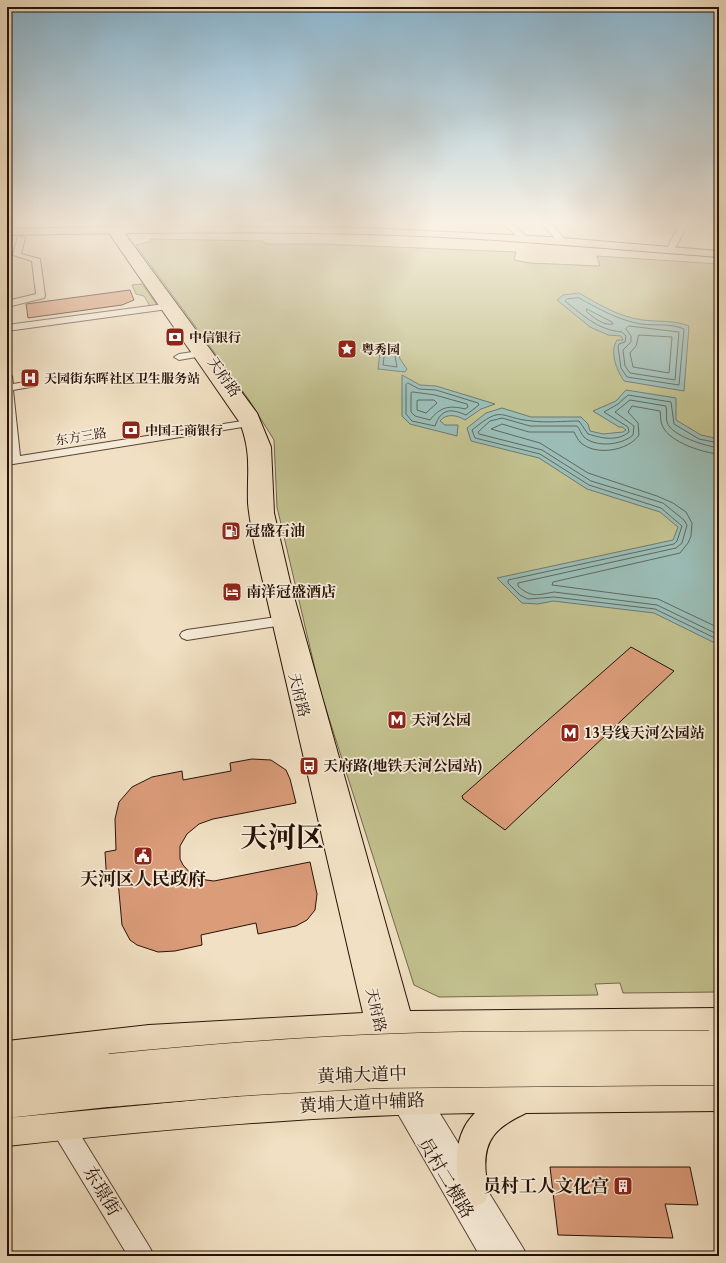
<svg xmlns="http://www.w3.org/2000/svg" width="726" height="1263" viewBox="0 0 726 1263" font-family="'EB Garamond','Noto Serif SC',serif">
	<rect width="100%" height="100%" fill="#f1e0c3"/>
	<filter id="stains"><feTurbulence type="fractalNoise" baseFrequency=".005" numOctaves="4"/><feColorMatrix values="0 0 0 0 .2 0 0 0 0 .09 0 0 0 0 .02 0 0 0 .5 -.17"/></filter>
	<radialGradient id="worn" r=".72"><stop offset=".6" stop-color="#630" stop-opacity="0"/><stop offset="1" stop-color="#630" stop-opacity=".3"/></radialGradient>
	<path fill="#c2c08e" stroke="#74694a" d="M151,239L262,241L266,244H322L516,252L514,260L530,263L600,266L597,256L719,264V992L623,993L620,983L595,984L598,995L439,997L414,985L320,690L277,507L274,440L249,400L136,245L149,242Z
		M142,284L157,305L150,306L144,296L136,294L132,285Z"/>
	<path fill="#9bbdb6" stroke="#6c7970" d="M579,293C600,305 619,317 643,320C659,322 674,320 689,326L684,391L624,381C617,370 609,353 617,340H623L621,336L608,335L590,327L557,300L563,295Z
		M381,344L397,346L400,359L407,369L405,372L378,369Z
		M402,375L420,385L436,386L495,404L481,409L465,420C457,415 446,413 440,421L445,425H458L457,436L410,424L402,416Z
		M626,390L676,398V420L701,435L719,439V645L654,613L553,601L538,604L522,603L497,578L673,540L678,527L660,512L587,489L539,458L471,441L467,428L486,413L502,408L531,417H581L588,424L590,431L603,434L623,432L626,430L622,427H619L593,411L616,401Z"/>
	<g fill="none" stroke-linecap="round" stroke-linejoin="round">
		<path stroke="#60685e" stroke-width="1" d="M579,298C599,309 618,320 641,324C655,326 671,323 684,329L679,385L627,377L621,368L618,347L619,344L625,342L626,336L622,332C598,330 584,316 565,301L567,299Z
			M587,309L612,322L613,324C604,326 594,318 587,312Z
			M629,326L679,332L675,380L630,373L625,366L623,350L631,342V336L626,329Z
			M639,335L672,337L669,373L633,367L630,353L636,346Z
			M387,349L394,350L397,367L383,365L385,350Z
			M408,383L419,389L436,390L478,403L479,405L466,415C450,408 441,409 435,426L412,421L406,414V385Z
			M413,392L435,395L467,404L468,407L465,409C449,405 440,407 430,420L415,416L411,412V393Z
			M419,400H434L437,403L426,413L417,410V401Z
			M719,443L699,439L674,424L671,402L628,395L618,404L604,412L628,427L629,432C617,442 601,438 588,434L579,421C564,421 547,423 532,421C498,418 504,404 472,430L475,438L540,454L589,485L661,508L682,526L677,541L674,544L508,580V583L520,595L528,599L554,597L655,609L719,640
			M719,448C706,446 671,436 667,422C666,417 667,411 666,406L630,400L615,412L634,426L633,435C622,445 596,448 584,437C581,434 580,429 577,426H530L502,418L490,421L478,432L479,434L542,450L591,481L663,503L684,520L687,525L682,543L676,548L518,583V586C531,598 537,595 554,592L657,605L719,635
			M719,454C703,453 670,442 663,427C660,422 661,416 660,411L632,406L628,412L638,423L639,435C628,451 596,456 581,443C578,440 576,436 574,432H529L502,424L491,429L540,443L588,473L657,496L673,503L686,512L692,523L691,536L688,543L680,553L553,582L552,585L658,599L719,628"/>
	</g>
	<path fill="#db9c7a" stroke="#261207" d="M130,290L134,300L122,305L28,318L26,304Z
		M631,647L674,671L505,830L463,799L462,796Z
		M252,759L271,760L286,770L290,779L296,803L213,819L199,824L187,834L180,846V859L183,865L192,875L206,880L214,881L310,862L317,894L315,910L307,920L296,926L258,934L256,923L201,935L202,945L175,951L158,952L137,945L130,940L122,925L118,881L107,884L105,852L116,850L115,819L119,802L132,787L152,777L182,771L183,780L231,771L230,763Z
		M550,1167H690L698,1205L665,1204L673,1238L558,1235Z"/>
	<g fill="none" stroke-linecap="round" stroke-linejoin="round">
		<g stroke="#594636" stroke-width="2">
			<path id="minor" d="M227,222H235L238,229L237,231H231Z
				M501,222H510L528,238L521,240Z
				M541,222H549L565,239V243H559Z
				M681,222H689L673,252H667L666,250Z
				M18,236L25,238L21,254L40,259L45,296L44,298L7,307V301L36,294L32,261L13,255Z
				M172,303L176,306L175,308L7,331V325Z
				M199,351L204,354L202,356L179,360L174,357L179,354Z
				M7,373L12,376L13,384L32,381L37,384L36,386L13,390L20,456L255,419L260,422L255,425L7,465V459L9,458L7,433Z
				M291,615L296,617L298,620L296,623L187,640L182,638L180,635L182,632L187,630Z
				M421,1088L429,1091L439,1112L523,1248L527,1256H480L390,1100L393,1092L401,1089L409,1092L411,1097L413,1091Z
				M62,1115L70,1118L150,1248L154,1256H128L54,1134L51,1126L54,1118Z"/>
		</g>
		<g stroke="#261207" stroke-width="2">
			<path id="major" d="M117,228L123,231L257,413L271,447L274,513L291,586L410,1011L719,1008V1034L417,1036L431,1086L719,1083V1111L526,1113C496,1127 482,1140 486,1175C488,1186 490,1192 485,1202L475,1207L465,1202C453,1175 452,1135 475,1113C319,1115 163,1129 7,1146V1118L262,1094L382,1087L369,1038L149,1051L112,1055L120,1058L123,1068L120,1078L112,1081L118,1083L122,1093L118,1103L108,1107L7,1118V1041L149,1025L363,1013L254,543C252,530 249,516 248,503C247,472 252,454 240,423L109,233Z"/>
		</g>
		<g stroke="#261207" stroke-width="2">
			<path id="highway" d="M147,226L366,228L550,237L719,251V257C601,248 483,237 365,234C246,231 126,233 7,235V229Z"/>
		</g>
		<use href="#minor" fill="#f6ebd8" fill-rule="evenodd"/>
		<use href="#major" fill="#f1e0c3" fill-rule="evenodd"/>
		<use href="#highway" fill="#f1e0c3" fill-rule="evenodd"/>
		<g stroke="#261207" stroke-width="29" stroke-linecap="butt">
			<path id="major-bridge" d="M110,1068C181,1061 253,1055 324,1051C452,1044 581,1045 709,1045
				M108,1093L238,1082L380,1074L716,1071"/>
		</g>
		<use href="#major-bridge" stroke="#f1e0c3" stroke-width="28"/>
	</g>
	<linearGradient id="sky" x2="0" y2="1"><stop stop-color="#89b8d4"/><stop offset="0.56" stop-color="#f9f1e4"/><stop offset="1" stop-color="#f9f1e4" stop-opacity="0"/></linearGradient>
	<rect width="726" height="399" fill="url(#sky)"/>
	<defs>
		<g id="bank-square" transform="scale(1)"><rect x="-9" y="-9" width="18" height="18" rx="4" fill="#8f2418" stroke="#f6ebd8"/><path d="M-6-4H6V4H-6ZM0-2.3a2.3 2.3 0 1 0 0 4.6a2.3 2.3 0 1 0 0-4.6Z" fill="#fff"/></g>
		<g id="sight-square" transform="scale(1)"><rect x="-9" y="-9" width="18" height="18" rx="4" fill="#8f2418" stroke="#f6ebd8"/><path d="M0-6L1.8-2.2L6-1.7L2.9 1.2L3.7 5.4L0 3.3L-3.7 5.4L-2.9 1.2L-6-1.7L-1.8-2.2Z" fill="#fff"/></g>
		<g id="hospital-square" transform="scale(1)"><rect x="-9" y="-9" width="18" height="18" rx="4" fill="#8f2418" stroke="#f6ebd8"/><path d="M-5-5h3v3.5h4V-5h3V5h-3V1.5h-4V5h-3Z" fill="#fff"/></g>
		<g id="fuel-square" transform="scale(1)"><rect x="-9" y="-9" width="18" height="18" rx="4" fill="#8f2418" stroke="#f6ebd8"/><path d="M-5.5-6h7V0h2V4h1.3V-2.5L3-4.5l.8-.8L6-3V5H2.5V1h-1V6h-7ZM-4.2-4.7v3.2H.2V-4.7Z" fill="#fff"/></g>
		<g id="hotel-square" transform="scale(1)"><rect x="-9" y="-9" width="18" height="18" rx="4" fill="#8f2418" stroke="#f6ebd8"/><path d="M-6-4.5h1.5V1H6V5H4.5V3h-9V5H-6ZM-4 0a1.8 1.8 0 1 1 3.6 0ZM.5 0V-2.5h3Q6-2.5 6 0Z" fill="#fff"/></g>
		<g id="metro-square" transform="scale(1)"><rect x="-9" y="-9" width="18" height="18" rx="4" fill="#8f2418" stroke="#f6ebd8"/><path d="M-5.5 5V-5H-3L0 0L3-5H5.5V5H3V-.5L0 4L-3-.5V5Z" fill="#fff"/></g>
		<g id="bus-square" transform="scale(1)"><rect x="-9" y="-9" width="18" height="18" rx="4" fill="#8f2418" stroke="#f6ebd8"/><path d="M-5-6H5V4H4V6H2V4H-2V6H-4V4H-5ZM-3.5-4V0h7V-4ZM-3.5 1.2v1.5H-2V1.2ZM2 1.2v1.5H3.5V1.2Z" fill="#fff"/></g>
		<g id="civic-square" transform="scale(1)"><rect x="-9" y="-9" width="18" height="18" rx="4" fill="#8f2418" stroke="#f6ebd8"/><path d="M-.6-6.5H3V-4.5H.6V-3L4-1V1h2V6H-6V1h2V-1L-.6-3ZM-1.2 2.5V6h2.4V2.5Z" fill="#fff"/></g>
		<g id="building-square" transform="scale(1)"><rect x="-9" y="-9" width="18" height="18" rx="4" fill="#8f2418" stroke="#f6ebd8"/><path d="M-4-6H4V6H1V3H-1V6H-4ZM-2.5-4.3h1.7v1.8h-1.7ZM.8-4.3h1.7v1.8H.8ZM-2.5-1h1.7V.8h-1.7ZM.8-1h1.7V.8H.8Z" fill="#fff"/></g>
	</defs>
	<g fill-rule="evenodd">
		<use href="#bank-square" x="175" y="337"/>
		<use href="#sight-square" x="347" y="349"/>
		<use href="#hospital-square" x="30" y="378"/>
		<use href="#bank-square" x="131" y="430"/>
		<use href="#fuel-square" x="231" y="531"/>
		<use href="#hotel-square" x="232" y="592"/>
		<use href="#metro-square" x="397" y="720"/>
		<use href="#metro-square" x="570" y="733"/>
		<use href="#bus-square" x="309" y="766"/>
		<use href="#civic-square" x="143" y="856"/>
		<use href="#building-square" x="623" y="1186"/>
	</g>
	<g text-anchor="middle" stroke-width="3.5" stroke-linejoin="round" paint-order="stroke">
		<g font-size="13" font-weight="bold" fill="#261207" stroke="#f6ebd8" text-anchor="start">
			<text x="189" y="342">中信银行</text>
			<text x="361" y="354">粤秀园</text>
			<text x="44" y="383">天园街东晖社区卫生服务站</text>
			<text x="145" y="435">中国工商银行</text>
		</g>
		<g font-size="13" fill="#261207" stroke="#f6ebd8">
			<text transform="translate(81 436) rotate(-9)" y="5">东方三路</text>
		</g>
		<g font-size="15" fill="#261207" stroke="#f6ebd8">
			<text transform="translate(224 377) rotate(55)" y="5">天府路</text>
			<text transform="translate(299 695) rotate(76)" y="5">天府路</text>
			<text transform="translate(376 1010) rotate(77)" y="5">天府路</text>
		</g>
		<g font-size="15" font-weight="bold" fill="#261207" stroke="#f6ebd8" text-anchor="start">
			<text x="245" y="536">冠盛石油</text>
			<text x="246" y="597">南洋冠盛酒店</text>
			<text x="411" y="725">天河公园</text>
			<text x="584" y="738">13号线天河公园站</text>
			<text x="323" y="771">天府路(地铁天河公园站)</text>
		</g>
		<g font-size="18" font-weight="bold" fill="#261207" stroke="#f6ebd8">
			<text x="143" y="885">天河区人民政府</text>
			<text x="609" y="1192" text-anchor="end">员村工人文化宫</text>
		</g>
		<g font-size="18" fill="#261207" stroke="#f6ebd8">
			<text transform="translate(362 1075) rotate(-2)" y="6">黄埔大道中</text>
			<text transform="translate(362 1103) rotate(-3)" y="6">黄埔大道中辅路</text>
			<text transform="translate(446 1178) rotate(59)" y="6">员村二横路</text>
			<text transform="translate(102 1191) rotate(59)" y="6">东璟街</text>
		</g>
		<g font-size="28" font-weight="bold" fill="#261207" stroke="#f6ebd8">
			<text x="282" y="847">天河区</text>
		</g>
	</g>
	<rect width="726" height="1263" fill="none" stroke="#f1e0c3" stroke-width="24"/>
	<rect x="8" y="8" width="710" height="1247" fill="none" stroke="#261207" stroke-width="2"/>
	<rect x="12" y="12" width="702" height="1239" fill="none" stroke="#261207"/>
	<rect width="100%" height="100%" filter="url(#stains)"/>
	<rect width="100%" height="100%" fill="url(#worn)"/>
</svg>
